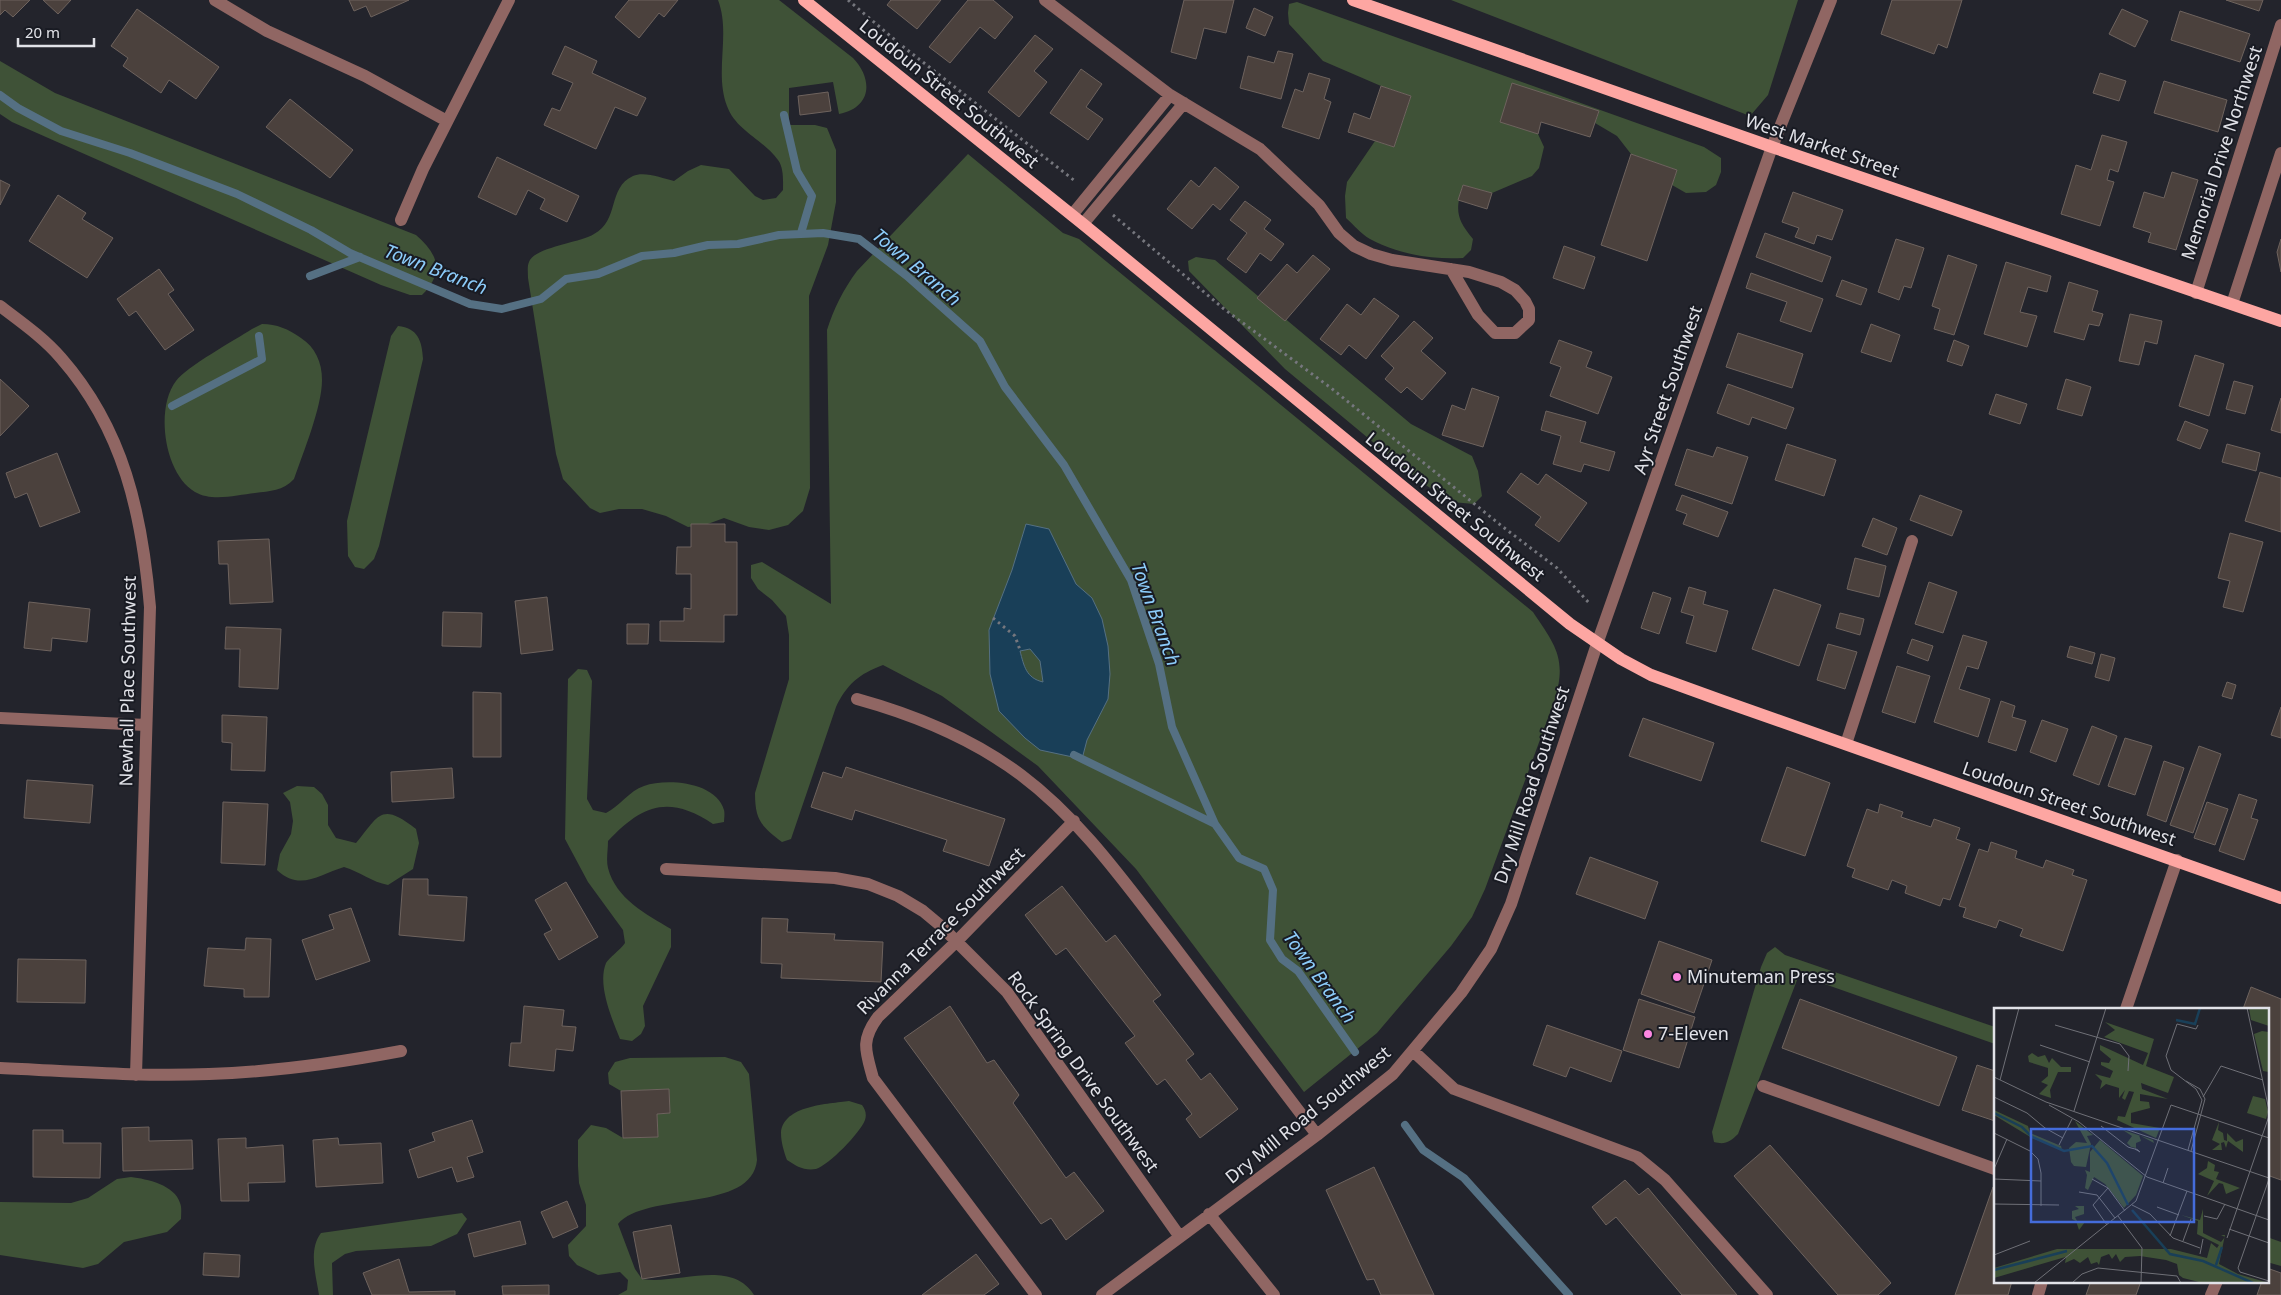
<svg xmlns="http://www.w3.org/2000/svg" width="2281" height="1295" viewBox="0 0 2281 1295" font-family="'Noto Sans',sans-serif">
	<rect width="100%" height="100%" fill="#23242c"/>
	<path fill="#3f5237" d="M718,0H779L853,58C874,80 871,108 839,114L833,82L789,88V125H815L827,128L836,150V202L828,245L809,296L810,488L803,511L788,525L769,530L749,527L724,518L705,525L688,527L666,516L642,509H619L600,513L590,508L563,479L556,454L528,278C528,273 527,266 529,262C534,247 580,243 594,234C620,220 607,188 633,176C644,171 662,178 674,181L688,171L701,165L729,169L755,196L763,200L776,198L783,190C783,181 784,168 778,160C763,139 736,131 727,106C714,72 731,34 718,0Z
		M1451,0H1798L1768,95L1750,116Z
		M1297,2L1704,147L1721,158V172L1716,185L1706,192L1686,193L1672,185L1677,170L1631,154L1617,136L1595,123L1599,112L1500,121L1538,134L1544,147L1539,168L1532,176L1492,193L1463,185C1455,210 1456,219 1473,239L1471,250L1463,258C1433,260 1397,254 1370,239C1361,234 1354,225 1346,218L1345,196L1347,182L1375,141L1394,147L1411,96L1381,86L1323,61L1289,24L1288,13L1289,4Z
		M0,61L55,93L416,235C438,254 445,272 422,295H410L381,285L12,122L0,114Z
		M968,154L1063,233L1079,239L1533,612C1555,645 1567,658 1555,699L1485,889L1472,917L1451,946L1377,1033L1304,1092L1136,869L1038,766L942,696L883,665C859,674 847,684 836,707L791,839L782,842C761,826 755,820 755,793L789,679V635L786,616L772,600L758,589L751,578V565L762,562L831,604L827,330C834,308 843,290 857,271Z
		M1196,257L1215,260L1411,424L1472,456L1478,471L1482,496L1474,504L1452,502L1421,482L1285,369L1189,271L1188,261Z
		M262,324C277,324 288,329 301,338C315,347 322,362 322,380C322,407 303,453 294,479C283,491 270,491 255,493C237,495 212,502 195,492C164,474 155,408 176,381C186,367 235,340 252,329Z
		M398,326C418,328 422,341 423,359L379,546L374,559L364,569L355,567L348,556L347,521L391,336Z
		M578,669L587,670L592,681L587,799L593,810L606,813C620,806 629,791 644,786C667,778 716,782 724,810C725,814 724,819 724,822L713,824C669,795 643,804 608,841C608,850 606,860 608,868C616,899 646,914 671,929V947L643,1006L645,1026L641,1034L632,1041L620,1039C612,1019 597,985 606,963C609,958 620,950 625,943L623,930L588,882L565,839L568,679Z
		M297,786L314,787L322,794L328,805V825L336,838L356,843C379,816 380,801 416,829L419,843L413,869L388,885C372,882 360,872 344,867C320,874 300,892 277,870L280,854L291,834L293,821L290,802L283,793Z
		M1775,947L1785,955L1995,1027V1044L1799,975L1738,1134C1730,1142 1725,1145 1714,1142L1712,1132L1761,967L1767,953Z
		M725,1057L741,1062L749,1074L757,1160C752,1213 646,1191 618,1224L635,1269L642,1279C678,1285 731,1258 754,1295H618L627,1290L628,1280L620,1272L598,1275L577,1265L569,1256L568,1245L586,1226V1205L579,1183L578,1166V1140L591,1125L606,1128L623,1138L658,1137L657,1114L670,1113L669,1089L621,1091L609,1084L608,1073L615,1062L630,1058Z
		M849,1101L862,1105C865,1109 867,1114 865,1120C860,1133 829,1165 816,1169C804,1171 796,1166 787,1160C784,1152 781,1142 781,1133C783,1105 829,1104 849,1101Z
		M131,1177C147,1179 175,1185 180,1203C182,1207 181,1214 181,1219L167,1232L124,1242L98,1264L83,1268L0,1255V1202L71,1203L88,1198L117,1179Z
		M462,1213L467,1219L457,1234L431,1246L356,1251L345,1254L332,1263L333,1295H319C316,1275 308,1250 321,1233Z
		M2267,1237L2281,1242V1266L2267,1262Z"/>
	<path fill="#193f58" stroke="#557083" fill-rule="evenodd" d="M1026,524L1049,529L1076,584L1092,598L1102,619L1108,646L1110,674L1108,699L1087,740L1082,759L1040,750L1025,738L999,711L990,674L989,630L1012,570ZM1030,649L1040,661L1043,682C1026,678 1024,666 1020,651Z"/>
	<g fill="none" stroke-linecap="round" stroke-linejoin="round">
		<path stroke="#557083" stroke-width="8" d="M0,95L18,108L61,131L130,153L237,194L311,230L350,253L470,304L502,309L541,299L566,279L598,274L642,256L674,253L708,245L738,244L779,235L823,233L859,239L907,276L980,341L1005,387L1064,465L1131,580L1159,664L1172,727L1215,824L1239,858L1264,869L1273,890L1270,940L1282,959L1298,971L1355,1052
			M784,115L797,171L812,196L801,233
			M310,276L360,257
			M172,406L262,359L259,336
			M1074,755L1215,824
			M1405,1125L1423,1150L1464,1178L1569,1295"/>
	</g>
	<path fill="#4b413d" stroke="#6e635e" d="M0,0H30L13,17L5,10L0,15Z
		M43,0H71L58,14Z
		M349,0H409L371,17L366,6L354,11Z
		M629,0H678L664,17L659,13L639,38L615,17Z
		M891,0H941L917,29L887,5Z
		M968,0H993L1013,17L995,39L980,27L950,63L929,47Z
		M1184,0H1234L1226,33L1204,28L1196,59L1171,52Z
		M1892,0H1962L1947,48L1938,44L1934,54L1881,34Z
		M2226,0H2263L2259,11Z
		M1254,8L1273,17L1265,36L1246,28Z
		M137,9L219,67L196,99L169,80L161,93L123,66L128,58L111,46Z
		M2122,9L2148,21L2135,47L2109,34Z
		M2180,11L2250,34L2240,62L2171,40Z
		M1035,35L1053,49L1034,71L1047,82L1019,117L988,92Z
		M565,46L597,61L592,73L646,98L637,116L615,107L596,149L544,125L552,108L560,111L573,83L552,74Z
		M1278,51L1293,54L1281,99L1240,88L1248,56L1274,63Z
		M1081,69L1102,84L1086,107L1103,119L1088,140L1050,113Z
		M1309,73L1330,79L1324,99L1331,102L1319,139L1282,127L1295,89L1303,92Z
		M2100,73L2126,81L2119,101L2093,93Z
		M2164,81L2227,100L2218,132L2154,113Z
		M1512,83L1599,111L1590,137L1541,122L1538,134L1500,122Z
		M1381,86L1411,96L1394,147L1348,132L1354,113L1370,119Z
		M828,92L831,111L800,115L798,96Z
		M290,99L353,150L330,178L266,127Z
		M2102,135L2127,142L2118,172L2110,169L2107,180L2114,182L2100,226L2061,214L2076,165L2091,170Z
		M1631,154L1677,170L1647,261L1601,245Z
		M497,157L579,196L567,222L540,209L545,199L528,190L516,215L478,197Z
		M1215,167L1239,187L1220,210L1213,204L1192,229L1167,209L1191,180L1199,187Z
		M2172,172L2198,180L2176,250L2148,242L2151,233L2133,227L2144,192L2164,198Z
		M0,180L10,185L0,205Z
		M1463,185L1492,193L1487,209L1458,200Z
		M1793,192L1843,210L1832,240L1817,235L1814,244L1795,237L1799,228L1782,222Z
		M58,195L86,213L82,219L113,238L87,278L29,241Z
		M1245,201L1271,220L1264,229L1284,244L1271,261L1260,253L1246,273L1227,259L1247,233L1230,220Z
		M1765,233L1831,257L1822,282L1756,257Z
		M1896,239L1924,248L1911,288L1904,286L1899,300L1878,292Z
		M2281,239V272L2277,252Z
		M1564,246L1595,257L1584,289L1553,278Z
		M1313,255L1330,269L1285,321L1257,298L1287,264L1297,273Z
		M1948,255L1977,265L1954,335L1934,329L1940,309L1932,306Z
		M2006,262L2051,276L2047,292L2028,287L2020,312L2037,316L2027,347L1984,334Z
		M159,269L174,290L168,294L194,330L165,350L136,311L129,316L117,299Z
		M1751,273L1823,299L1811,332L1780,321L1787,302L1746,288Z
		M1842,280L1867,289L1861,305L1836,296Z
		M2069,282L2098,291L2092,311L2103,314L2099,326L2089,324L2084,340L2054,332Z
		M1374,298L1399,316L1366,359L1349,345L1341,355L1320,339L1347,304L1361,315Z
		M2130,314L2162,321L2157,344L2145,341L2139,365L2119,361Z
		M1414,321L1433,338L1421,351L1446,373L1422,400L1407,387L1401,393L1385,379L1394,368L1381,356Z
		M1871,324L1900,335L1891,362L1861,352Z
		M1738,333L1803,354L1792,388L1726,367Z
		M1559,340L1592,352L1586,367L1612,377L1598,414L1550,396L1561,367L1550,363Z
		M1954,340L1969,346L1962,366L1947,361Z
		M2195,355L2224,364L2209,416L2179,406Z
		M0,379L29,406L0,436Z
		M2066,379L2091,387L2082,416L2057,409Z
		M2234,381L2253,386L2245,414L2226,409Z
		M1728,384L1794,408L1786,429L1752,417L1749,425L1717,413Z
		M1472,388L1499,397L1483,447L1442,435L1452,405L1465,410Z
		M1996,394L2027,404L2020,424L1989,414Z
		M2281,398V433L2271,430Z
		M1546,411L1586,422L1580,442L1615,452L1609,471L1584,464L1581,472L1553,464L1561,436L1541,430Z
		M2185,421L2208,430L2200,449L2177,440Z
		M1787,444L1836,460L1824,496L1775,480Z
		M2227,444L2260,453L2256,471L2222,462Z
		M1717,447L1748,457L1732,504L1675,485L1687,449L1713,457Z
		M57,453L80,512L40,527L27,493L15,498L6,473Z
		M2260,472L2281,478V532L2245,521Z
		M1521,473L1538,485L1546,474L1587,503L1559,542L1535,525L1541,517L1507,492Z
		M1682,495L1728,512L1718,537L1683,524L1687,514L1676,510Z
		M1920,495L1962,511L1952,536L1910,520Z
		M1873,518L1897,528L1887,555L1862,546Z
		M691,524H725V542H737V615H724V642L660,641V621H684V608L691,609V574H676L677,547H691Z
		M2230,533L2263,542L2243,612L2223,607L2230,581L2218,578Z
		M269,539L273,602L230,604L228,564H219L218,541Z
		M1855,558L1886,566L1879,597L1847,589Z
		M1929,582L1957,592L1943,633L1915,624Z
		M1689,587L1706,592L1703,604L1728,611L1716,652L1686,643L1694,616L1681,612Z
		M1774,589L1821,605L1799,666L1752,649Z
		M1653,592L1671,598L1659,634L1641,628Z
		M547,597L553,650L521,654L515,601Z
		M29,602L90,609L87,642L52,638L51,651L24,648Z
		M443,612L482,613L481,647L442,646Z
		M1840,613L1864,619L1860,635L1836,628Z
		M627,624H649L648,644H627Z
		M226,627L281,629L278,689L239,687L240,649H225Z
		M1963,635L1987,642L1978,669L1967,666L1959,689L1990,699L1978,737L1934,722Z
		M1912,639L1933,646L1928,661L1907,653Z
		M1828,644L1857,652L1845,689L1817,680Z
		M2070,646L2095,653L2092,664L2067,657Z
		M2101,654L2115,658L2109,681L2095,677Z
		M1897,666L1930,676L1915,723L1882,712Z
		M2227,682L2236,685L2232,699L2222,696Z
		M473,692L501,693V757H473Z
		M2001,701L2015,706L2012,717L2026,721L2016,751L1988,742Z
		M2281,707V738L2271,735Z
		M222,715L267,717L265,771L231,770L232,743L222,742Z
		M1643,718L1714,743L1701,781L1629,756Z
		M2042,720L2068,729L2056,762L2030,752Z
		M2092,726L2117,736L2099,785L2073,775Z
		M2125,738L2152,746L2135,795L2108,786Z
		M2199,746L2221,754L2193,833L2170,825Z
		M2164,761L2184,768L2166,822L2147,815Z
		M846,767L1005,819L989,866L943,851L947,840L855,810L852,820L811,807L823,772L842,778Z
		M1787,767L1830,783L1805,856L1761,841Z
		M452,768L454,798L392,802L391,772Z
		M27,780L93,785L90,823L24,818Z
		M2239,794L2257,800L2251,818L2258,820L2244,860L2219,851Z
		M223,802L268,804L265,865L221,863Z
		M2207,802L2228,809L2215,845L2194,838Z
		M1880,804L1903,812L1901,817L1931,827L1934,819L1960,828L1956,839L1970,844L1950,900L1943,898L1940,906L1905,893L1907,886L1892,880L1888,890L1852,877L1855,869L1847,866L1867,809L1878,813Z
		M1991,842L2017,851L2015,858L2043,868L2046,860L2074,870L2072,875L2087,880L2063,951L2020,936L2023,929L1999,920L1996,928L1963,917L1966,908L1959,906L1979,849L1988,852Z
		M1590,857L1658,882L1645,919L1576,894Z
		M403,879H428V895L467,897L464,941L399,935Z
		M566,882L598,937L559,960L544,934L552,930L535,900Z
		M1062,886L1106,942L1115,935L1161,995L1153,1001L1194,1054L1186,1060L1201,1080L1210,1073L1238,1109L1200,1138L1186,1119L1192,1114L1165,1079L1157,1085L1125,1043L1135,1036L1066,948L1056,955L1025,915Z
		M351,908L370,961L316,980L302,940L334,929L329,915Z
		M762,918L788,919L787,932L835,934L834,940L883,942L881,982L781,978L782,964L761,963Z
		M246,938L271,939L269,997H244V989L204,986L208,948L245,950Z
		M1659,941L1712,960L1694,1013L1641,994Z
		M18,959L86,960L85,1003L17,1002Z
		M2251,987L2281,999V1180L2267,1175V1009H2243Z
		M1639,999L1695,1017L1679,1068L1623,1050Z
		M1800,999L1957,1057L1939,1106L1782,1048Z
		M524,1006L564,1010L562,1026L576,1027L573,1051L556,1049L554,1071L509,1066L511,1043H521Z
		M950,1006L987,1063L994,1060L1019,1095L1013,1103L1066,1178L1074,1172L1104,1211L1066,1240L1051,1218L1041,1224L904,1038Z
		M1547,1025L1622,1051L1611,1082L1570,1067L1566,1077L1533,1065Z
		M1977,1065L1995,1071V1121L1962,1110Z
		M669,1089L670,1113L657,1114L658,1137L623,1138L621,1091Z
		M472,1120L483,1152L467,1157L474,1177L457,1182L452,1167L418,1178L409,1150L435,1141L432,1133Z
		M149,1127V1141L192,1140L193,1169L123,1171L122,1128Z
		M33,1130H63V1143H101L100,1178L33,1177Z
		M246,1138V1148L283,1145L285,1182L248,1183L249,1201H221L218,1139Z
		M338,1138L339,1145L381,1143L383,1183L316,1187L313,1140Z
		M1770,1145L1891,1283L1878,1295H1838L1734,1176Z
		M1374,1167L1434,1295H1381L1374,1279L1367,1280L1326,1190Z
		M1625,1180L1639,1195L1648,1188L1737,1295H1682L1616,1217L1606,1225L1592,1207Z
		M1993,1187L1995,1281H2012L2008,1295H1955Z
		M567,1201L578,1227L553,1238L541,1212Z
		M520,1221L526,1244L474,1257L468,1234Z
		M671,1225L680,1273L642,1279L633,1232Z
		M204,1253L240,1255L239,1277L203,1275Z
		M976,1254L999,1284L984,1295H922Z
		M399,1259L409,1292L455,1291V1295H372L363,1273Z
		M2267,1268L2281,1273V1295H2257L2262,1281H2267Z
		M2091,1281H2141L2136,1295H2086Z
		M549,1285V1295H503L502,1286Z"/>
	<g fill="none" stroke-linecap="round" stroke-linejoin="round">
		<path stroke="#76777e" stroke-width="3" stroke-dasharray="2.5 4" stroke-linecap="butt" d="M848,0L901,45L1075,181
			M1113,215L1224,309L1331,388L1503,527L1557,568L1590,604
			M993,618L1015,636L1020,650"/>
		<path stroke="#906663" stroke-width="12" d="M215,0L267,31L365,76L447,121
			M1045,0L1170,95L1260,149L1319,205L1339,233L1354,246L1371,254L1392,260L1469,272L1501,282L1515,290L1525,301L1529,309V320L1515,333H1495L1478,315L1451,269
			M1072,215L1170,95
			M401,220L423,169L509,0
			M1083,224L1184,103
			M2196,293L2281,25
			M2232,304L2281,153
			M0,306C21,322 44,338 61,358C124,430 142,514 150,607L136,1075
			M857,699C915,715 973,739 1021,775C1081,820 1125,883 1170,941C1219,1006 1268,1070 1317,1135
			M0,718L146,725
			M1846,744L1912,541
			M666,869L835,878L868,884L898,896L923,911L941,926L1007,992L1180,1237
			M2126,1009L2177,860
			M1413,1051L1454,1089L1637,1157L1665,1180L1767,1295
			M0,1068C69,1071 139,1077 209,1074C273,1072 337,1063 401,1051
			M1763,1086L1995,1169
			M1209,1214L1274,1295
			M1036,1295L873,1078C866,1052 860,1041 878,1017L957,941L1074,821
			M1102,1295L1317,1135L1393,1074L1461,993L1491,949L1511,904L1597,644L1772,147L1831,0
			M2038,1295L2042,1281
			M2211,1295L2217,1281"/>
		<path stroke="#fda6a2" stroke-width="12" d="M804,0L1083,224L1570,624L1621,659L1651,675L1720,700L2281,898
			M1353,0L1772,147L2281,321"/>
	</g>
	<g fill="#fd86e2" stroke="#191b23" stroke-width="2">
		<circle cx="1677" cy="977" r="5"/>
		<circle cx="1648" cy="1034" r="5"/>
	</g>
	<g text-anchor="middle" stroke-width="4" stroke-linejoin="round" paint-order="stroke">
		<g font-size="18" fill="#e1e2e8" stroke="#191b23">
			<text transform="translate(949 94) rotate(39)" y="6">Loudoun Street Southwest</text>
			<text transform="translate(1822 146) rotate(19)" y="6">West Market Street</text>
			<text transform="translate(2222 153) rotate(-72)" y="6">Memorial Drive Northwest</text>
			<text transform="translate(1668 390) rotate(-71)" y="6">Ayr Street Southwest</text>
			<text transform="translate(1455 507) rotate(39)" y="6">Loudoun Street Southwest</text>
			<text transform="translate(128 681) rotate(-89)" y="6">Newhall Place Southwest</text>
			<text transform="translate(1532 785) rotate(-72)" y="6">Dry Mill Road Southwest</text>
			<text transform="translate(2069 804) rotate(19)" y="6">Loudoun Street Southwest</text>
			<text transform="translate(941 931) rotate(-45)" y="6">Rivanna Terrace Southwest</text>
			<text transform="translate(1083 1072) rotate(54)" y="6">Rock Spring Drive Southwest</text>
			<text transform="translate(1308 1115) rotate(-39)" y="6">Dry Mill Road Southwest</text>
		</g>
		<g font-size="18" fill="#e1e2e8" stroke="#191b23" text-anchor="start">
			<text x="1687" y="983">Minuteman Press</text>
			<text x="1658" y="1040">7-Eleven</text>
		</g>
		<g font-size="19" font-style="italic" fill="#8cccfa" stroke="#191b23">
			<text transform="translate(917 267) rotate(40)" y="7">Town Branch</text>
			<text transform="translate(436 269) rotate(21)" y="7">Town Branch</text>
			<text transform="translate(1156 614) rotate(70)" y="7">Town Branch</text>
			<text transform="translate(1320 977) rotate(54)" y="7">Town Branch</text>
		</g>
	</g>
	<g transform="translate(1994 1008)">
		<rect width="275" height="275" fill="#23242c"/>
		<path d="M255,0H275V18L257,12ZM111,14L160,31L152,58L180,69L174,85L147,75L148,81L174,91L146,86V93L155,94L156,100L137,105V115L166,120L162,130L123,112L124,108L131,109L140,84L135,83L131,92L128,90L131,82L125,90V80L112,76L106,81L108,73L101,66L116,70L119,63L107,57V54L115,55L117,51L106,42V37L149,57L154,45L110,29L121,22ZM268,23L275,24V64L269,63L260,26ZM38,45L44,49L51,47L55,55L58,50L67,59H77V64H64L56,82L57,90L45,86L54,77L47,74L54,68V60L35,54L34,48ZM259,88L271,91L274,104L272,111L253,105ZM0,102L34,118L36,125L67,138L68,142L38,130L0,107ZM81,113L99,127L93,128L97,136L92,159L80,158L77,154L75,140L82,134L93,135ZM225,114L224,122L229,125L230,132L233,133V125L242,134L249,131V144L234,133L232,140L230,134L227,135L228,142H218L226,136L218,132ZM129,122L159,132L160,135L145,127L147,133L142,135V140L137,139L133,135L138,128ZM106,132L149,168L142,187L130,200L111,176L100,169L94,182L91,180L93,167L91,162L96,164V144ZM214,153L221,157L220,163L225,164L222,171L246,180L232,186L229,176L225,175L213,188L220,173L204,166L213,160ZM81,198H90V206L81,209L83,213L91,214L85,222L82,213L78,211V203L85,201ZM209,201V225L227,234L231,229L227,227H231L225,256L244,266L275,275H209L189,270L185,267L183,256L172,252L146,248L131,249L126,254L122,246L118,251L115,246L107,249L105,257L103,254L97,256L94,249L86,255L80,251L71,255L72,249L68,250L0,270V260L63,241H177L213,250L217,235L223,240L225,237L203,226L204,213L187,207L206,212Z" fill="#3f5237"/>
		<path fill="none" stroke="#193f58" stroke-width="2.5" d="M182,12L201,16L206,0M0,105L28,119L38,129L70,143L98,138L113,155L134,197M138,202L176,246L209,253L259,275M222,257L228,239M0,262L73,243"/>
		<path fill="none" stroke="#6f7077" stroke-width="1" d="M253,0L275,102M61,17L126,36L135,48L134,63M46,37L96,54M0,69L52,94L275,170M6,72L25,0M192,73L206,81L211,91L197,143M0,89L33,105L51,120L69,130M209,89L227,58L269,72M55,97L85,114L153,169L275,212M80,103L112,0M107,118L134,139L137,140L141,141H142L144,142L146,144L141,141M0,125L36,143L44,151L47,165V198M65,137L78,111M194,142L208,92L202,81L177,62L172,48L183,16L202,21L204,17M0,161L13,131M0,171L47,173M98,171L114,180L131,203M275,171L244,260L246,264L275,273M169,175L174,160M85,184L103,187L121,210M0,196L65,197M138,197L156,206L179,230L206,240M163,199L185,207M124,208L148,240L147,275M210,208L223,211L231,196M113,217L99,197L114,180M235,221L275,235M176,228L193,183M233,230L275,108M189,233L197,211M206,246L209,231M0,247L36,233M40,275L142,193L177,97L275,130M78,275L88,266L104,260L183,268L187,275"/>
		<path fill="#446cdb" fill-opacity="0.15" stroke="#446cdb" stroke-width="2.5" d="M37,121H200V214H37Z"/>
		<rect width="275" height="275" fill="none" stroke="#e1e2e8" stroke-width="2.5"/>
	</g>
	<path d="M18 38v8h76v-8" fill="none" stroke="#e1e2e8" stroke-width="2.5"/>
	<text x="25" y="38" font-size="15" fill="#e1e2e8" stroke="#191b23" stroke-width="4" paint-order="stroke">20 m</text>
</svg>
